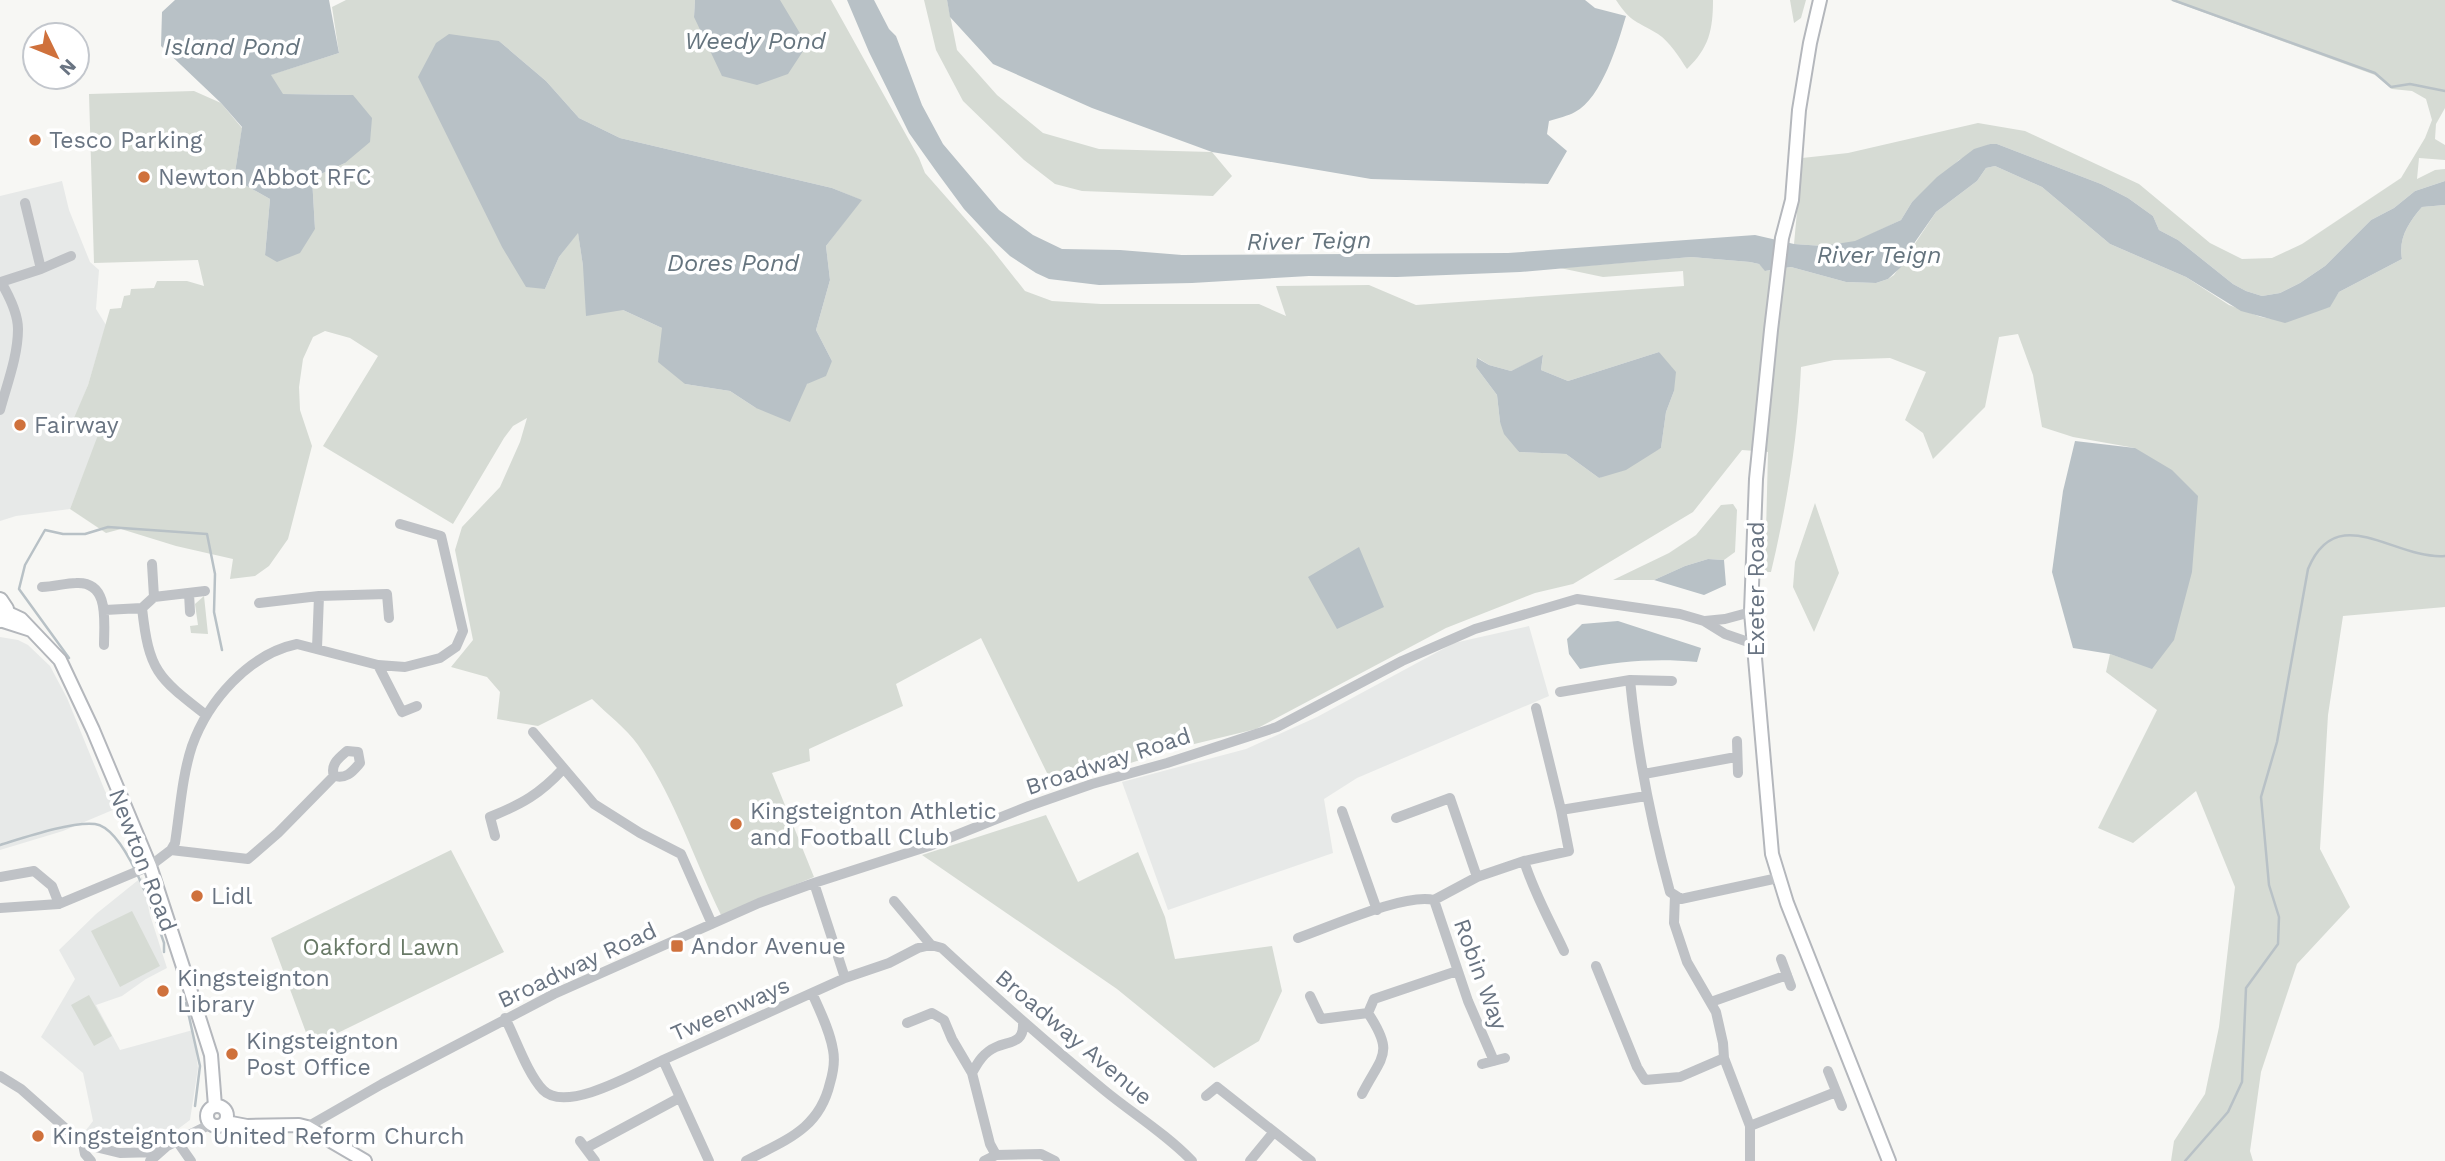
<svg xmlns="http://www.w3.org/2000/svg" width="2445" height="1161" viewBox="0 0 2445 1161" font-family="'Work Sans',sans-serif">
	<rect width="100%" height="100%" fill="#f7f7f4"/>
	<path fill="#e7e9e8" d="M62,181L69,210L90,262L99,270L96,309L106,325L88,385L75,418L102,427L70,509L16,516L0,521V196Z
		M1529,626L1549,696L1357,778L1324,799L1333,853L1168,910L1122,782L1246,749L1317,717L1454,643Z
		M0,637L18,640L28,645L50,666L67,698L105,791L115,809L63,831L0,850Z
		M142,877L150,915L167,968L146,979L122,996L96,1005L120,1050L193,1030L198,1068L190,1120L178,1129L160,1138L139,1144H119L102,1142L83,1134L93,1121L83,1073L41,1037L75,979L59,950L96,914Z"/>
	<path fill="#d6dbd4" fill-rule="evenodd" d="M346,0H695L694,17L780,0H831L919,158L925,173L991,248L1025,291L1052,301L1101,304H1259L1286,316L1276,286L1369,285L1416,305L1684,286L1683,271L1603,277L1560,268L1691,257L1750,262L1759,264L1766,271L1791,267L1846,282L1876,283L1888,279L1894,275L1936,212L1977,181L1986,168L1995,166L2042,187L2110,244L2186,277L2229,305L2261,317L2279,320L2329,307L2339,292L2402,259C2398,238 2409,222 2422,207L2445,205V607L2343,616L2328,715L2320,849L2350,907L2297,964L2261,1072L2250,1151L2253,1161H2171L2174,1141L2205,1094L2219,1027L2235,887L2196,791L2133,843L2098,828L2157,710L2106,672L2110,654L2152,668L2135,448L2073,437L2042,427L2033,375L2018,334L1999,337L1985,407L1933,459L1923,433L1905,420L1926,372L1890,358L1834,360L1801,367C1798,437 1787,504 1771,572H1765L1768,452L1742,450L1693,512L1573,584L1535,593L1446,628L1256,729L1182,747L1050,788L1048,775L981,638L896,684L903,706L809,749L810,761L772,773L814,877L721,915C694,859 674,796 638,745C626,728 607,714 592,699L538,726L497,719L500,692L487,677L451,667L473,640L455,550L462,527L500,487L520,442L527,418L513,426L504,438L453,524L323,446L378,356L350,338L325,331L313,337L303,359L299,387L300,410L312,446L288,539L269,566L255,576L230,579L233,559L176,546L121,529L106,533L70,509L101,427L74,418L88,385L110,309L121,308L124,296L130,295L131,289L154,288L157,281H187L204,286L198,260L94,263L89,94L194,91L221,103L242,128L234,179L270,199L265,255L315,229L312,178L345,163L353,95L282,94L270,75L339,53L332,7ZM499,41L546,81L579,118L620,138L832,188L861,200L826,246L830,280L816,330L832,361L807,384L756,408L730,391L685,384L662,328L623,310L583,266L578,232L559,257L545,289ZM1659,352L1674,391L1666,412L1661,448L1599,478L1566,454L1519,452L1500,422L1497,395L1476,367L1478,358L1489,365L1511,371L1543,356L1541,370L1568,381Z
		M924,0H947L957,50L997,95L1043,133L1099,149L1212,152L1232,176L1213,196L1082,191L1055,184L1024,160L963,101L936,50Z
		M1616,0H1713C1713,30 1709,48 1687,69C1679,57 1670,42 1658,34C1637,21 1631,23 1616,0Z
		M1790,0H1806L1801,18L1794,23Z
		M2170,0H2445V108L2436,124L2435,139L2445,145V160L2419,158L2417,179L2435,170L2445,169V181L2415,191L2394,208L2371,220L2325,266L2300,283L2280,293L2262,296L2246,291L2233,284L2178,240L2159,230L2153,216L2128,198L2101,184L1997,144H1990L1959,160L1912,202L1901,220L1855,242L1823,246L1794,244L1802,158L1848,153L1978,123L2025,131L2139,184L2210,243L2242,259L2272,258L2302,244L2401,178L2425,138L2432,120L2426,99L2412,91L2392,89L2375,75Z
		M1815,503L1839,573L1814,632L1793,587L1795,562Z
		M1733,504L1737,510L1735,552L1724,560L1708,559L1685,566L1654,580H1613L1669,553L1696,535L1721,505Z
		M204,596L208,634L191,633L190,626L198,625L195,604Z
		M1046,815L1078,882L1138,852L1165,917L1175,959L1272,946L1282,991L1259,1041L1214,1068L1117,989L922,855Z
		M451,850L504,952L311,1046L271,938Z
		M132,911L160,966L120,987L91,931Z
		M89,995L112,1036L94,1046L71,1005Z"/>
	<path fill="#b8c1c6" d="M175,0H329L339,53L271,75L283,94L353,95L372,118L370,142L345,163L312,178L315,229L300,253L277,262L265,255L270,199L234,179L242,127L221,103L161,46L162,12Z
		M695,0H780L807,45L788,74L757,85L722,76L694,17Z
		M847,0H874L889,29L896,36L922,105L943,144L999,210L1033,235L1062,249L1120,250L1182,255L1508,253L1755,235L1794,244L1823,246L1855,241L1901,220L1912,202L1937,177L1974,149L1990,144H1997L2101,184L2128,198L2153,216L2159,230L2178,240L2233,284L2246,291L2262,296L2280,293L2300,283L2325,266L2371,220L2394,208L2415,191L2445,181V205L2422,207C2409,222 2398,238 2402,259L2339,292L2330,307L2285,323L2241,311L2186,277L2110,244L2042,187L1995,166L1986,168L1977,181L1936,212L1915,242L1901,267L1888,279L1876,283L1846,282L1791,267L1765,271L1759,264L1750,262L1691,257L1520,272L1397,277L1309,276L1192,283L1099,285L1049,279L1036,273L1010,256L993,240L964,209L936,171L909,133L869,52Z
		M947,0H1585L1595,8L1626,16C1618,43 1602,98 1575,112C1568,116 1558,118 1549,121L1547,134L1567,151L1548,184L1371,179L1212,152L1092,108L993,64L950,17Z
		M449,34L499,41L546,81L579,118L620,138L832,188L862,200L826,246L830,280L816,330L832,361L826,376L807,384L790,422L756,408L730,391L685,384L658,362L662,328L623,310L586,316L583,266L578,233L559,257L545,289L526,287L502,247L418,77L436,43Z
		M1659,352L1676,372L1674,391L1666,412L1661,448L1626,470L1599,478L1566,454L1519,452L1504,434L1500,422L1497,395L1476,367L1477,358L1489,365L1511,371L1543,355L1541,370L1568,381Z
		M2075,441L2135,448L2172,470L2198,496L2192,572L2174,640L2152,669L2110,654L2073,648L2052,572L2063,491Z
		M1359,547L1384,607L1337,629L1308,577Z
		M1708,559L1724,560L1726,585L1704,595L1654,580L1685,566Z
		M1618,621L1701,648L1697,662C1657,658 1620,661 1580,669L1569,654L1567,639L1582,624Z"/>
	<g fill="none" stroke-linecap="round" stroke-linejoin="round">
		<path stroke="#b8c1c6" stroke-width="2.5" d="M2173,0L2375,73L2391,87L2410,84L2445,91
			M69,658L19,589L25,565L45,530L63,534H85L108,527L207,534L215,574L214,612L222,650
			M0,845C23,838 73,821 95,824C126,828 155,917 164,943V952
			M186,1003L200,1066L195,1106
			M2185,1161L2228,1112L2242,1082L2246,988L2278,944L2279,917L2269,885L2261,797L2277,742L2308,569C2337,499 2394,560 2445,556"/>
		<g stroke="#b4b7bc" stroke-width="16">
			<path id="secondary" d="M1820,0L1810,43L1799,110L1792,200L1782,238L1771,330L1756,479L1751,612L1772,854L1787,903L1889,1161
				M6,612L21,619L60,660L93,730L150,866L183,967L211,1055L215,1106
				M0,620L31,630
				M207 1116a10 10 0 1 1 20 0a10 10 0 1 1-20 0Z
				M226,1122L247,1126L299,1125L307,1127L365,1161"/>
		</g>
		<g stroke="#b2b6ba" stroke-width="18">
			<path id="primary" d="M0,600L6,609L5,615L0,620"/>
		</g>
		<path stroke="#bfc2c6" stroke-width="10" d="M25,203L41,269
			M0,410C7,384 18,356 18,329C18,314 8,294 1,282L41,269L71,256
			M152,564L154,597
			M42,587C54,587 65,583 76,583C110,581 104,622 104,645
			M189,593L190,612
			M259,603L319,596L387,594L389,618
			M142,608C149,671 157,677 206,715
			M105,610L142,608L154,597L205,591
			M1705,621L1725,619L1751,612
			M317,648L319,596
			M378,665L402,712L417,706
			M1630,680C1637,752 1651,822 1670,892L1681,899L1778,878
			M1560,692L1630,680L1672,681
			M1536,708L1561,810
			M533,732L594,804L640,833L681,854L712,924
			M1737,741L1738,773
			M1644,774L1736,757
			M1342,811L1377,910
			M1396,818L1450,798L1477,877
			M495,836L490,817C522,804 540,794 563,769
			M171,850L248,859L278,833L334,776C330,764 339,758 347,751L358,752L360,763C352,772 347,779 334,776
			M1524,861C1534,893 1550,921 1564,951
			M0,877L34,871L52,886L59,904
			M1675,895L1674,923L1687,962L1716,1012L1723,1043L1724,1058L1750,1126V1161
			M1434,900L1468,1001L1494,1061
			M894,901L931,945L942,948C995,997 1048,1044 1104,1090C1133,1114 1165,1133 1192,1161
			M0,908L59,904L150,866L171,850L175,843C180,811 182,776 192,746C208,701 249,654 297,644L378,665L405,667L440,658L456,647L463,631L441,536L400,524
			M1298,938C1330,927 1404,893 1434,900L1477,877L1524,861L1569,851L1561,810L1646,796
			M1781,959L1791,986
			M1596,966L1637,1067L1645,1080L1680,1077L1724,1058
			M845,978L889,963L918,948L931,945
			M1310,996L1321,1019L1368,1013
			M1711,1002L1787,975
			M505,1018C516,1039 527,1073 543,1090C566,1114 637,1072 663,1060L709,1161
			M907,1023L932,1013L944,1020L952,1039L972,1073L990,1144L996,1155
			M663,1060L845,978L814,883
			M1482,1064L1505,1058
			M1828,1071L1842,1106
			M972,1073C978,1062 984,1052 996,1047C1010,1041 1024,1043 1023,1024
			M0,1076L21,1089L83,1144L120,1153L158,1152
			M1362,1094C1382,1055 1395,1054 1368,1013L1374,999L1457,971
			M1206,1096L1217,1087L1311,1161
			M1750,1126L1836,1092
			M307,1127L382,1084L554,994L759,903L814,883L929,846L1029,806L1092,784L1167,763L1277,727L1402,661L1475,629L1577,599L1680,614L1704,621L1725,634L1754,644
			M177,1141L191,1161
			M580,1141L595,1161
			M83,1144L85,1154L91,1161
			M586,1148L679,1098
			M150,1161L167,1146L211,1124
			M746,1161C785,1140 819,1130 830,1083C833,1073 835,1060 833,1050C830,1031 820,1011 812,993
			M984,1161L996,1155L1041,1154L1055,1161
			M1250,1161L1273,1133"/>
		<use href="#secondary" stroke="#fff" stroke-width="12"/>
		<use href="#primary" stroke="#fff" stroke-width="14"/>
	</g>
	<g fill="#cf713c" stroke="#fff" stroke-width="2.5">
		<circle cx="35" cy="140" r="7"/>
		<circle cx="144" cy="177" r="7"/>
		<circle cx="20" cy="425" r="7"/>
		<circle cx="736" cy="824" r="7"/>
		<circle cx="197" cy="896" r="7"/>
		<rect x="670" y="939" width="14" height="14" rx="3.5"/>
		<circle cx="163" cy="991" r="7"/>
		<circle cx="232" cy="1054" r="7"/>
		<circle cx="38" cy="1136" r="7"/>
	</g>
	<g text-anchor="middle" stroke-width="7" stroke-linejoin="round" paint-order="stroke">
		<g font-size="23" fill="#697482" stroke="#fff" text-anchor="start">
			<text x="49" y="148">Tesco Parking</text>
			<text x="158" y="185">Newton Abbot RFC</text>
			<text x="34" y="433">Fairway</text>
			<text x="750" y="819">Kingsteignton Athletic<tspan x="750" dy="26">and Football Club</tspan></text>
			<text x="211" y="904">Lidl</text>
			<text x="691" y="954">Andor Avenue</text>
			<text x="177" y="986">Kingsteignton<tspan x="177" dy="26">Library</tspan></text>
			<text x="246" y="1049">Kingsteignton<tspan x="246" dy="26">Post Office</tspan></text>
			<text x="52" y="1144">Kingsteignton United Reform Church</text>
		</g>
		<g font-size="23" fill="#697482" stroke="#fff">
			<text transform="translate(1756 589) rotate(-90)" y="8">Exeter Road</text>
			<text transform="translate(1108 761) rotate(-18)" y="8">Broadway Road</text>
			<text transform="translate(143 860) rotate(69)" y="8">Newton Road</text>
			<text transform="translate(577 965) rotate(-25)" y="8">Broadway Road</text>
			<text transform="translate(1481 974) rotate(70)" y="8">Robin Way</text>
			<text transform="translate(730 1009) rotate(-24)" y="8">Tweenways</text>
			<text transform="translate(1074 1037) rotate(40)" y="8">Broadway Avenue</text>
		</g>
		<g font-size="23" fill="#697a67" stroke="#fff">
			<text x="381" y="955">Oakford Lawn</text>
		</g>
		<g font-size="24" font-style="italic" fill="#65747e" stroke="#fff">
			<text x="755" y="49">Weedy Pond</text>
			<text x="232" y="55">Island Pond</text>
			<text transform="translate(1309 241) rotate(-1)" y="8">River Teign</text>
			<text x="1879" y="263">River Teign</text>
			<text x="733" y="271">Dores Pond</text>
		</g>
	</g>
	<g transform="translate(56 56) rotate(133)"><circle r="33" fill="#ffffff" stroke="#c3c7cd" stroke-width="2"/>
	<path d="M0-5L12 26L0 18L-12 26Z" fill="#cf713c"/>
	<text y="-10" font-size="19" font-weight="bold" text-anchor="middle" fill="#697482">N</text>
	</g>
</svg>
